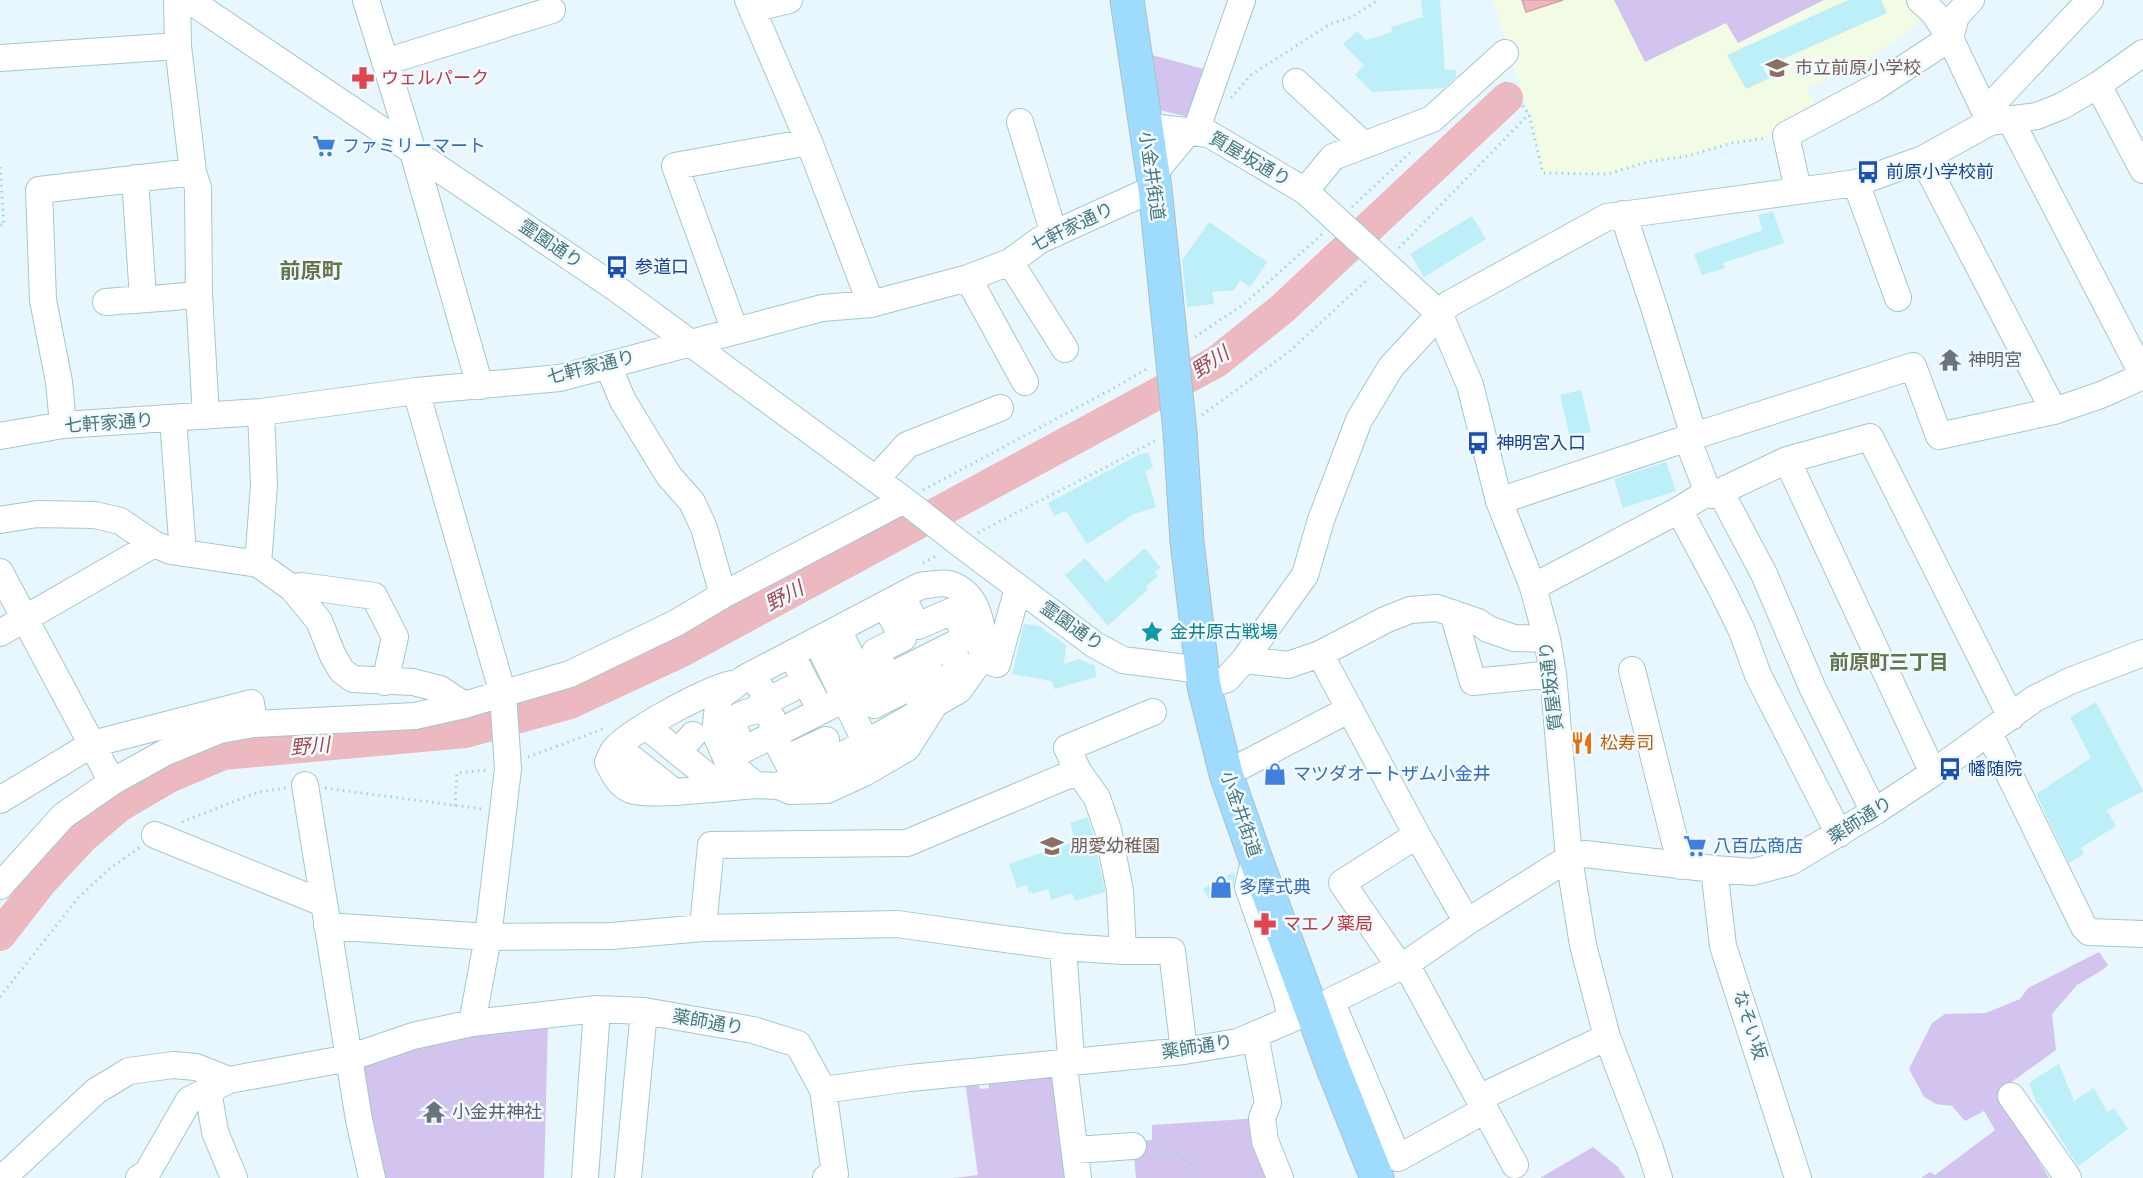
<svg xmlns="http://www.w3.org/2000/svg" width="2143" height="1178" viewBox="0 0 2143 1178" font-family="Barlow,'Noto Sans JP',sans-serif">
	<rect width="100%" height="100%" fill="#e8f6fe"/>
	<path fill="#f2fbe4" d="M1493,0H1920L1924,19L1867,61L1807,88L1820,117L1786,135L1732,143L1688,156L1647,162L1608,174L1543,173L1529,114Z"/>
	<path fill="#d2c4ee" d="M1614,0H1824L1738,43L1726,23L1645,62Z
		M1152,55L1211,71L1192,118L1155,109Z
		M2099,952L2108,965L2104,969L2077,985L2052,1014L2056,1050L1999,1091L2014,1120L2049,1178H1921L1930,1172L1935,1175L1995,1130L1984,1111L1965,1121L1952,1106L1936,1104L1924,1097L1909,1069L1932,1023L1945,1014L1986,1013L2020,999L2028,988Z
		M548,1020L544,1178H377L354,1060Z
		M1055,1074L1068,1178H952L978,1175L965,1081L977,1080L980,1089L989,1088L988,1077Z
		M1262,1118L1280,1178H1136L1133,1146L1135,1141L1152,1140V1125Z
		M1593,1147L1618,1167L1625,1178H1540Z"/>
	<path fill="#ebb9bf" stroke="#de9ea5" stroke-width="1.5" d="M1522,0H1563L1526,12Z"/>
	<g fill="none" stroke-linecap="round" stroke-linejoin="round">
		<path stroke="#ebb9bf" stroke-width="32" d="M0,935L42,881L83,837L118,807L169,777L223,754L465,732L570,703L680,652L1216,362L1282,309L1507,98"/>
	</g>
	<path fill="#bceff7" d="M1421,0H1440L1445,70H1456V77L1444,88L1372,92L1355,75L1364,65L1343,44L1357,31L1366,40L1392,32L1391,27L1423,17Z
		M1848,0H1881L1887,13L1763,68L1770,78L1746,89L1727,55Z
		M1773,211L1784,243L1723,263L1725,268L1702,275L1694,254L1763,230L1758,215Z
		M1472,216L1486,239L1424,277L1410,254Z
		M1209,222L1267,262L1250,287L1240,280L1234,290L1212,292L1214,304L1187,307L1182,260Z
		M1581,390L1591,432L1570,437L1560,395Z
		M1148,452L1153,468L1145,471L1156,507L1134,514L1087,544L1066,511L1054,516L1048,503L1138,455Z
		M1666,462L1676,491L1623,508L1614,479Z
		M1145,548L1161,568L1155,572L1158,576L1146,586L1148,589L1108,626L1065,575L1085,558L1106,582Z
		M1024,624L1039,626L1066,645L1064,664L1079,659L1095,666L1096,677L1054,689L1052,681L1012,674Z
		M2096,702L2143,791L2107,810L2116,826L2081,848L2084,854L2069,863L2036,794L2091,758L2070,717Z
		M1088,817L1093,834L1105,892L1075,901L1072,893L1051,900L1048,889L1033,894L1032,892L1029,893L1027,885L1017,888L1009,864L1076,841L1070,823Z
		M1234,872L1235,876L1234,887L1209,900L1203,889Z
		M2059,1064L2074,1101L2094,1088L2107,1112L2114,1108L2128,1129L2078,1166L2038,1103L2037,1104L2029,1083Z"/>
	<g fill="none" stroke-linecap="round" stroke-linejoin="round">
		<g stroke="#a6c7ce" stroke-width="28">
			<path id="minor" d="M177,0L178,46L193,172L198,188L199,294L206,416
				M189,0L617,289L904,500L959,543L1095,645L1123,660L1201,670
				M366,0L413,152L480,386
				M748,0L809,142L871,304
				M1971,0L1956,16L1950,38L1990,122
				M752,9L789,0
				M0,58L178,46
				M385,62L552,10
				M1296,82L1364,145
				M2098,85L2143,170
				M2010,119L2143,375
				M1020,122L1054,234
				M1990,122L1998,98L2090,0
				M1146,130L1160,128L1209,134L1305,191L1439,313L1470,385L1499,501L1533,587L1547,639L1553,674L1569,858L1583,945L1607,1037L1650,1149L1659,1178
				M1196,131L1242,0
				M1923,159L2054,411
				M1151,168L1159,167L1188,132
				M135,178L143,298
				M1856,183L1898,298
				M1798,190L1786,135L1874,88L1950,38L1934,13L1920,0
				M1305,191L1333,157L1432,119L1505,53
				M1623,214L1654,307L1694,436L1913,366L1939,436L2054,411L2101,395L2143,376
				M1010,262L1065,349
				M968,278L1025,382
				M106,302C137,299 168,299 199,294
				M735,331L675,166L809,142
				M608,366L623,401L669,476L692,502L704,528L723,595
				M416,391L503,694L508,769L488,937L472,1023
				M173,419L183,553
				M63,425L59,382L43,300L39,190L193,172
				M0,436L63,425L261,412L416,391L560,378L822,308L871,304L968,278L1010,262L1040,240L1155,188
				M1687,438L1704,482L1705,494
				M1787,460L1933,773
				M876,479L907,445L1000,408
				M1720,491L1764,574L1813,689L1874,812
				M1499,501L1694,436
				M0,520L37,514L95,515L120,521L154,544L171,551L258,564L292,588L319,621L333,656L342,671L353,679L413,682L440,689L464,705
				M258,564L264,485L261,412
				M0,572L112,782
				M1533,587L1679,510
				M292,588L302,586L374,596L395,637L385,682
				M901,596L918,626L952,611L968,637
				M885,605L903,638L875,652L889,677
				M1453,613L1473,682L1553,674
				M838,630L867,688
				M0,633L154,544
				M817,641L866,743
				M791,654L821,711
				M1320,654L1417,835L1467,922
				M981,659C985,631 980,593 949,584C941,582 929,585 920,586L745,678L719,697L715,733L728,762L755,785L778,786L861,746L959,690L981,659L997,664L1018,588
				M1244,660L1288,665L1320,654L1385,620L1410,610L1437,608L1478,622L1488,629L1514,638L1547,639
				M1632,670L1681,866
				M732,684C706,690 631,730 614,750C612,753 610,758 608,762C613,773 619,785 631,790C647,797 732,787 755,785
				M1204,686L1227,679L1244,660L1305,575L1321,520L1359,420L1391,367L1449,304L1607,217L1856,183L1923,159L1990,122L2037,116L2062,106L2098,85L2143,53
				M858,692L874,705L900,692L909,667
				M775,697L791,689
				M924,710L917,694L918,684C936,672 962,690 955,655
				M772,718L773,735L796,778
				M646,726L721,787
				M1989,733L2084,927L2089,932L2143,934
				M617,747L673,791
				M745,749C733,731 726,715 755,711L764,700L763,691L751,676
				M678,752L693,735
				M727,758L982,630
				M809,772L798,753L826,740
				M1226,774L1350,709
				M305,785L359,1120L372,1178
				M779,786L790,791L827,790L866,772L907,748L933,707
				M0,800L92,744L251,703L254,724
				M1839,834L1758,675L1742,631L1722,590L1679,510L1705,494L1713,495L1787,460L1870,437L2011,717
				M155,835L323,903
				M1255,857L1248,887L1286,996L1291,1019
				M1714,869L1723,946L1798,1178
				M0,886L63,816L112,782L166,752L220,730L254,724L415,716L464,705L570,674L676,623L723,595L904,500
				M327,926L488,937L611,936L703,928L897,924L1063,947L1123,951H1172L1184,1051
				M703,928L711,845L907,843L1078,771
				M1063,947L1071,1058L1065,1069V1075L1078,1178
				M1123,951L1120,891L1108,830L1097,798L1078,771L1067,748L1153,712
				M1406,964L1515,1165
				M1400,967L1342,883L1417,835
				M1255,1035L1268,1103L1262,1118L1265,1141L1280,1178
				M208,1090L215,1132L234,1178
				M823,1090L835,1174L826,1178
				M2011,1096L2068,1178
				M1479,1098L1607,1037
				M1485,1110L1398,1158L1331,1001L1406,964L1467,922L1569,858L1585,854L1714,869L1753,872L1790,862L1874,812L1933,773L2034,699L2070,681L2143,653
				M1076,1150L1133,1146
				M8,1173L96,1091L129,1071L173,1065L196,1067L229,1080
				M139,1178L147,1173L189,1100L229,1080L349,1058L413,1036L472,1023L597,1009L644,1011L753,1030L798,1044L823,1090L910,1078L1184,1051L1238,1042L1296,1017
				M585,1178L597,1009
				M628,1178L644,1011"/>
		</g>
		<g stroke="#abc0c3" stroke-width="35">
			<path id="major" d="M1127,0L1155,188L1180,432L1187,542L1204,686L1226,774L1255,857L1333,1068L1377,1178"/>
		</g>
		<path stroke="#9ed5dd" stroke-width="3" stroke-dasharray="1.5 4.5" stroke-linecap="butt" d="M1504,82L1529,114L1543,173L1608,174L1647,162L1688,156L1732,143L1766,138
			M1231,98L1251,75L1330,24L1352,17L1378,0
			M0,167L4,225H0
			M1352,207L1413,150
			M1399,248L1529,114
			M1195,337L1244,304L1322,234
			M1202,415L1290,351L1369,278
			M923,490L1114,388L1150,367
			M978,533C1037,501 1098,473 1156,440
			M923,563L938,555
			M528,757L603,729
			M325,788L482,809
			M455,806L457,773L488,770
			M182,822L258,792L286,788
			M0,997L78,898L108,870L140,847
			M1152,1152C1179,1151 1187,1156 1202,1178"/>
		<use href="#minor" stroke="#fff" stroke-width="26"/>
		<use href="#major" stroke="#9edbff" stroke-width="33"/>
	</g>
	<defs>
		<g id="school-bare" transform="scale(1.8)"><path d="M0-5L7-2L0 1L-7-2ZM-4 1L0 2.5L4 1V4Q0 6-4 4Z" fill="#8d6e63" stroke="#f0faff" stroke-width="2.5" paint-order="stroke"/></g>
		<g id="pharmacy-bare" transform="scale(1.8)"><path d="M-2-6h4v4h4v4h-4v4h-4v-4h-4v-4h4Z" fill="#e0444e" stroke="#f0faff" stroke-width="2.5" paint-order="stroke"/></g>
		<g id="supermarket-bare" transform="scale(1.8)"><path d="M-6-5.5h2.5l.6 2H6L4.5 2H-2.5L-4.4-4H-6ZM-1.5 3.2a1.3 1.3 0 1 0 .1 0ZM3 3.2a1.3 1.3 0 1 0 .1 0Z" fill="#3f7fe0" stroke="#f0faff" stroke-width="2.5" paint-order="stroke"/></g>
		<g id="bus-bare" transform="scale(1.8)"><path d="M-5-6H5V4H4V6H2V4H-2V6H-4V4H-5ZM-3.5-4V0h7V-4ZM-3.5 1.2v1.5H-2V1.2ZM2 1.2v1.5H3.5V1.2Z" fill="#1a4fb4" stroke="#f0faff" stroke-width="2.5" paint-order="stroke"/></g>
		<g id="temple-bare" transform="scale(1.8)"><path d="M0-6L5-2H3V0L6.5 2.5H4V6H1.5V3h-3V6H-4V2.5H-6.5L-3 0V-2H-5Z" fill="#6b7280" stroke="#f0faff" stroke-width="2.5" paint-order="stroke"/></g>
		<g id="sight-bare" transform="scale(1.8)"><path d="M0-6L1.8-2.2L6-1.7L2.9 1.2L3.7 5.4L0 3.3L-3.7 5.4L-2.9 1.2L-6-1.7L-1.8-2.2Z" fill="#0f9aa8" stroke="#f0faff" stroke-width="2.5" paint-order="stroke"/></g>
		<g id="restaurant-bare" transform="scale(1.8)"><path d="M-5-6h1v4h1v-4h1v4h1v-4h1v5L-1.5 .5V6h-2V.5L-5-1ZM5-6V6H3V1.5H1.5Q1.5-4 5-6Z" fill="#e8710a" stroke="#f0faff" stroke-width="2.5" paint-order="stroke"/></g>
		<g id="shop-bare" transform="scale(1.8)"><path d="M-5-2.5h2.3a2.7 3.5 0 0 1 5.4 0H5L5.5 6h-11ZM-1.5-2.5h3a1.5 2.3 0 0 0-3 0Z" fill="#3f7fe0" stroke="#f0faff" stroke-width="2.5" paint-order="stroke"/></g>
	</defs>
	<g fill-rule="evenodd">
		<use href="#school-bare" x="1777" y="68"/>
		<use href="#pharmacy-bare" x="363" y="78"/>
		<use href="#supermarket-bare" x="324" y="146"/>
		<use href="#bus-bare" x="1868" y="172"/>
		<use href="#bus-bare" x="617" y="267"/>
		<use href="#temple-bare" x="1950" y="360"/>
		<use href="#bus-bare" x="1478" y="443"/>
		<use href="#sight-bare" x="1152" y="632"/>
		<use href="#restaurant-bare" x="1582" y="743"/>
		<use href="#bus-bare" x="1950" y="769"/>
		<use href="#shop-bare" x="1275" y="774"/>
		<use href="#school-bare" x="1052" y="846"/>
		<use href="#supermarket-bare" x="1695" y="846"/>
		<use href="#shop-bare" x="1221" y="887"/>
		<use href="#pharmacy-bare" x="1265" y="924"/>
		<use href="#temple-bare" x="434" y="1112"/>
	</g>
	<g text-anchor="middle" stroke-width="5" stroke-linejoin="round" paint-order="stroke">
		<g font-size="18" fill="#785e54" stroke="#f0faff" text-anchor="start">
			<text x="1795" y="74">市立前原小学校</text>
			<text x="1070" y="852">朋愛幼稚園</text>
		</g>
		<g font-size="18" fill="#be3a42" stroke="#f0faff" text-anchor="start">
			<text x="381" y="84">ウェルパーク</text>
			<text x="1283" y="930">マエノ薬局</text>
		</g>
		<g font-size="18" fill="#366cbe" stroke="#f0faff" text-anchor="start">
			<text x="342" y="152">ファミリーマート</text>
			<text x="1293" y="780">マツダオートザム小金井</text>
			<text x="1713" y="852">八百広商店</text>
			<text x="1239" y="893">多摩式典</text>
		</g>
		<g font-size="18" fill="#48777c" stroke="#f0faff">
			<text transform="translate(1250 159) rotate(30)" y="6">質屋坂通り</text>
			<text transform="translate(1152 176) rotate(82)" y="6">小金井街道</text>
			<text transform="translate(1072 227) rotate(-26)" y="6">七軒家通り</text>
			<text transform="translate(551 244) rotate(34)" y="6">霊園通り</text>
			<text transform="translate(591 367) rotate(-14)" y="6">七軒家通り</text>
			<text transform="translate(109 423) rotate(-4)" y="6">七軒家通り</text>
			<text transform="translate(1072 626) rotate(35)" y="6">霊園通り</text>
			<text transform="translate(1551 686) rotate(-97)" y="6">質屋坂通り</text>
			<text transform="translate(1241 814) rotate(71)" y="6">小金井街道</text>
			<text transform="translate(1860 820) rotate(-32)" y="6">薬師通り</text>
			<text transform="translate(708 1022) rotate(10)" y="6">薬師通り</text>
			<text transform="translate(1750 1025) rotate(72)" y="6">なそい坂</text>
			<text transform="translate(1197 1047) rotate(-9)" y="6">薬師通り</text>
		</g>
		<g font-size="18" fill="#164399" stroke="#f0faff" text-anchor="start">
			<text x="1886" y="178">前原小学校前</text>
			<text x="635" y="273">参道口</text>
			<text x="1496" y="449">神明宮入口</text>
			<text x="1968" y="775">幡随院</text>
		</g>
		<g font-size="18" fill="#5b616d" stroke="#f0faff" text-anchor="start">
			<text x="1968" y="366">神明宮</text>
			<text x="452" y="1118">小金井神社</text>
		</g>
		<g font-size="18" fill="#0d838f" stroke="#f0faff" text-anchor="start">
			<text x="1170" y="638">金井原古戦場</text>
		</g>
		<g font-size="18" fill="#c56008" stroke="#f0faff" text-anchor="start">
			<text x="1600" y="749">松寿司</text>
		</g>
		<g font-size="20" font-style="italic" fill="#a84750" stroke="#f0faff">
			<text transform="translate(1210 362) rotate(-33)" y="7">野川</text>
			<text transform="translate(784 596) rotate(-28)" y="7">野川</text>
			<text transform="translate(310 746) rotate(-5)" y="7">野川</text>
		</g>
		<g font-size="20" font-weight="bold" fill="#64744b" stroke="#f0faff">
			<text x="1889" y="669">前原町三丁目</text>
		</g>
		<g font-size="21" font-weight="bold" fill="#64744b" stroke="#f0faff">
			<text x="311" y="278">前原町</text>
		</g>
	</g>
</svg>
